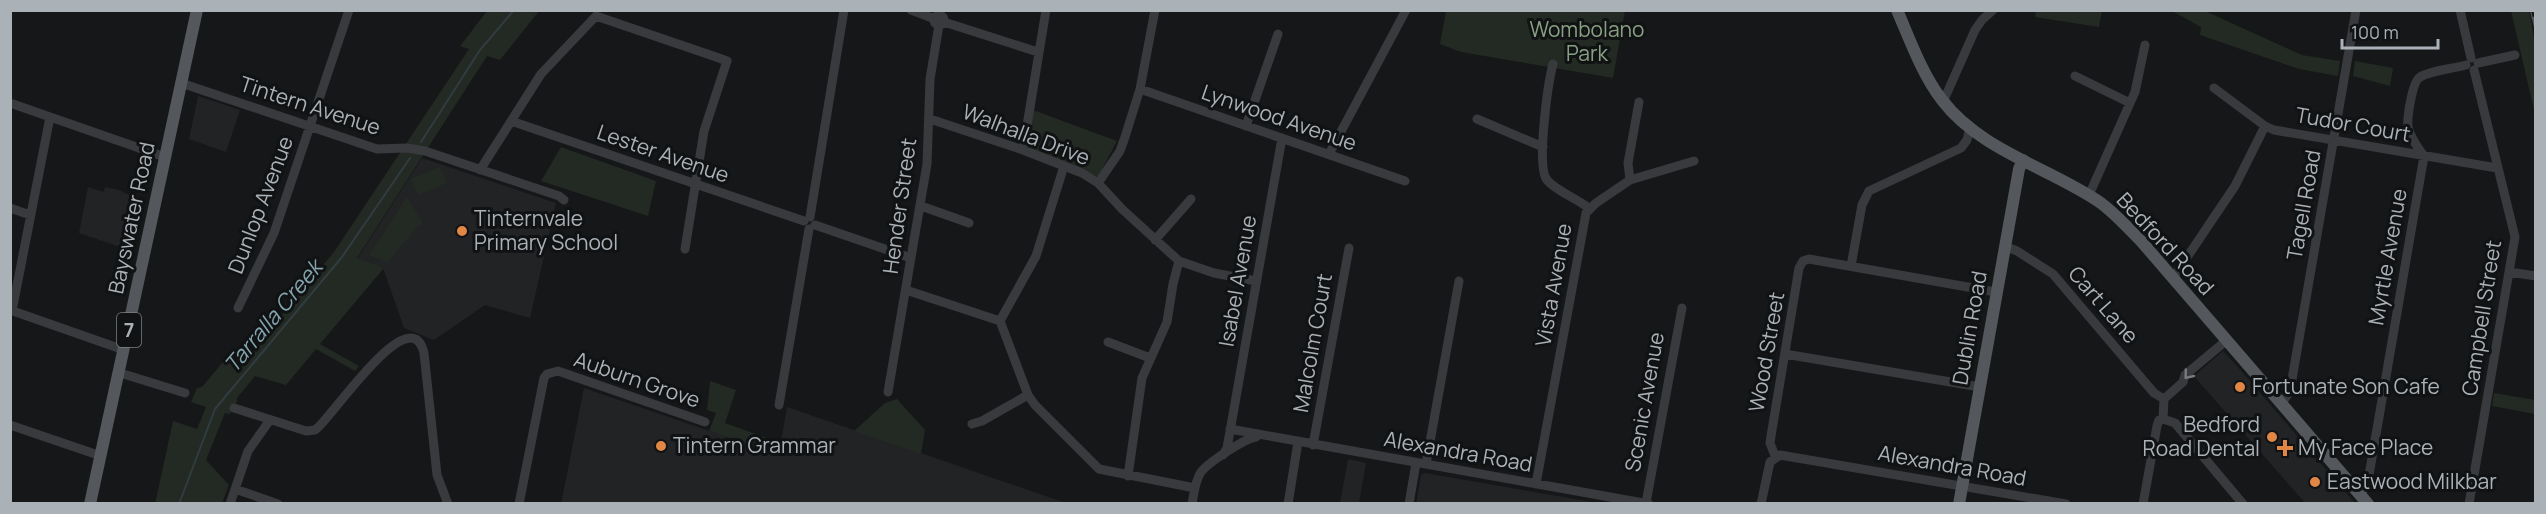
<svg xmlns="http://www.w3.org/2000/svg" width="2546" height="514" viewBox="0 0 2546 514" font-family="Manrope,sans-serif">
	<rect width="100%" height="100%" fill="#161718"/>
	<path fill="#222325" d="M198,96L240,110L226,152L189,139Z
		M422,158L556,203L530,318L485,305L434,340L404,328L383,268L357,259Z
		M88,187L104,192L105,187L119,190L137,199L126,249L79,233Z
		M2223,351L2237,366L2355,503H2305L2194,376Z
		M584,388L765,450L781,441L787,407L1066,503L561,504Z
		M1348,459L1366,463L1359,503H1340Z
		M1425,473L1598,503L1416,504L1421,475Z"/>
	<path fill="#232a23" d="M487,11H539L500,60L487,56L357,258L384,268L320,344L359,366L355,371L316,349L286,385L255,376L237,398V401L230,414L225,413L206,460L229,485L222,503L155,504L173,421L197,429L206,407L191,402L197,388L202,387L233,350L248,355L334,252L469,49L460,46Z
		M1446,11H1625L1613,78L1461,52L1440,44Z
		M2036,11V10L2102,11L2099,27L2035,17Z
		M2172,11H2205L2302,55L2340,61L2338,76L2299,69L2200,35L2201,27Z
		M2511,11H2529C2537,45 2536,79 2535,114Z
		M2355,61L2393,68L2390,86L2353,76Z
		M1033,110L1117,141L1098,177L1027,148Z
		M561,147L656,181L648,216L541,181Z
		M440,167L447,183L418,195L411,179Z
		M407,197L423,223L416,228L388,262L369,255Z
		M710,381L736,390L725,423L767,438L765,450L709,431L716,413L707,410Z
		M2494,393L2535,400V414L2492,406Z
		M897,399L925,430L921,454L854,431L885,403Z"/>
	<g fill="none" stroke-linecap="round" stroke-linejoin="round">
		<path stroke="#313c40" stroke-width="2" d="M421,142L480,50L514,10
			M179,504L215,409L342,257L410,158"/>
		<path stroke="#383a3d" stroke-width="9" d="M911,10L935,19
			M2460,10L2471,58
			M934 20a5 5 0 1 1 10 0a5 5 0 1 1-10 0Z
			M944,22L1038,52
			M2478,63L2515,55
			M1553,64C1548,83 1536,167 1547,180C1556,191 1578,199 1590,209
			M2075,76L2130,103
			M181,83L377,149L407,148L425,151L559,196L564,200
			M2214,88L2265,126L2274,130L2497,168
			M1140,89L1405,181
			M1943,102L1975,30L1982,20L1993,10
			M10,103L165,157
			M930,119L1023,150L1082,173L1098,183L1122,209L1179,261L1214,273L1256,281
			M1477,119L1543,147
			M511,121L804,221
			M1246,126L1278,34
			M1023,150L1046,10
			M1329,154L1406,10
			M1064,166L1036,256L1000,321L1028,395L1035,405L1099,469L1195,488
			M480,170L541,74L596,16L719,58L727,61L704,131L685,249
			M1630,180L1628,163L1639,102
			M1098,183L1120,151L1125,137L1140,89L1155,10
			M2089,195L2135,92L2145,45
			M921,206L969,223
			M10,208L30,215
			M810,217L844,10
			M815,225L911,258
			M1155,240L1191,199
			M2004,246L2017,251L2053,274L2154,393L2164,399
			M1851,266L1862,205L1869,191L1961,148L1967,140L1970,128
			M2509,272L2536,276
			M2173,278L2235,186L2265,126
			M906,290L1000,321
			M238,308L274,233L349,10
			M10,310L124,350
			M12,311L50,117
			M1108,342L1150,358
			M1785,354L1980,387
			M120,373L185,393
			M888,392L927,164L930,79L939,25
			M2282,403L2290,391L2356,10
			M779,405L809,229
			M234,408L306,431L315,430C329,422 411,295 424,353L437,475L448,504
			M2163,419L2175,423L2243,504
			M972,424L982,421L1028,395
			M10,425L101,456
			M1230,429L1649,504
			M1313,445L1349,248
			M1223,455L1227,448L1282,138
			M1775,456L1770,443L1771,436L1799,268L1803,261L1809,259L1996,292
			M1426,464L1459,281
			M1128,476L1142,378L1167,322L1173,284L1179,261
			M1536,484L1586,213L1596,203L1630,180L1694,161
			M235,489L278,504
			M2361,495L2368,481L2424,156C2419,150 2410,136 2408,127C2407,118 2412,82 2420,77C2432,70 2452,69 2466,65
			M1646,503L1682,308
			M230,504L248,451L270,420
			M519,504L544,378L547,374L558,371L705,422
			M1192,504C1194,493 1195,481 1201,472C1209,462 1244,439 1256,437
			M1288,504L1298,442
			M1409,504L1416,463
			M1761,504L1770,462L1780,455L2066,504
			M2143,504L2157,426L2159,420L2163,419L2164,399L2183,382L2185,375L2227,340
			M2469,504L2515,237L2474,70"/>
		<path stroke="#54575b" stroke-width="12" d="M1897,10C1910,40 1922,74 1942,100C1980,150 2047,167 2098,201C2114,212 2127,227 2141,241L2368,504
			M90,504L197,10
			M1959,504L2019,169L2023,160"/>
		<g stroke="#515457" stroke-width="4.5">
			<path id="rail" d="M2532,10L2536,26"/>
		</g>
		<use href="#rail" stroke="#111213" stroke-width="2" stroke-dasharray="7" stroke-linecap="butt"/>
	</g>
	<defs><path id="oneway-chevron" d="M-2-3.5L2.5 0L-2 3.5" fill="none" stroke-width="1.6" stroke-linecap="round" stroke-linejoin="round" transform="scale(1.5)"/></defs>
	<use stroke="#777b80" href="#oneway-chevron" transform="translate(2188 375) rotate(129)"/>
	<g fill="#e18746" stroke="#111213" stroke-width="2">
		<circle cx="462" cy="231" r="6"/>
		<circle cx="2240" cy="387" r="6"/>
		<circle cx="2272" cy="437" r="6"/>
		<circle cx="661" cy="446" r="6"/>
		<path d="M2282 439h6v6h6v6h-6v6h-6v-6h-6v-6h6z"/>
		<circle cx="2315" cy="482" r="6"/>
	</g>
	<g text-anchor="middle" stroke-width="6" stroke-linejoin="round" paint-order="stroke">
		<rect fill="#111213" stroke="#7c8186" stroke-width="1.5" x="117" y="313" width="24" height="34" rx="4.5"/>
		<g font-size="20" font-weight="bold" fill="#aab1b7">
			<text x="129" y="337">7</text>
		</g>
		<g font-size="21" fill="#88a083" stroke="#111213">
			<text x="1587" y="37">Wombolano<tspan x="1587" dy="24">Park</tspan></text>
		</g>
		<g font-size="21" fill="#aab1b7" stroke="#111213">
			<text transform="translate(310 106) rotate(18)" y="7">Tintern Avenue</text>
			<text transform="translate(1279 118) rotate(19)" y="7">Lynwood Avenue</text>
			<text transform="translate(2353 125) rotate(10)" y="7">Tudor Court</text>
			<text transform="translate(1026 135) rotate(21)" y="7">Walhalla Drive</text>
			<text transform="translate(663 154) rotate(19)" y="7">Lester Avenue</text>
			<text transform="translate(261 205) rotate(-69)" y="7">Dunlop Avenue</text>
			<text transform="translate(2304 205) rotate(-80)" y="7">Tagell Road</text>
			<text transform="translate(900 206) rotate(-82)" y="7">Hender Street</text>
			<text transform="translate(132 218) rotate(-78)" y="7">Bayswater Road</text>
			<text transform="translate(2165 244) rotate(47)" y="7">Bedford Road</text>
			<text transform="translate(2388 257) rotate(-80)" y="7">Myrtle Avenue</text>
			<text transform="translate(1238 281) rotate(-80)" y="7">Isabel Avenue</text>
			<text transform="translate(1554 285) rotate(-80)" y="7">Vista Avenue</text>
			<text transform="translate(2103 305) rotate(49)" y="7">Cart Lane</text>
			<text transform="translate(2482 318) rotate(-81)" y="7">Campbell Street</text>
			<text transform="translate(1970 328) rotate(-80)" y="7">Dublin Road</text>
			<text transform="translate(1313 343) rotate(-80)" y="7">Malcolm Court</text>
			<text transform="translate(1767 352) rotate(-80)" y="7">Wood Street</text>
			<text transform="translate(637 380) rotate(19)" y="7">Auburn Grove</text>
			<text transform="translate(1645 402) rotate(-80)" y="7">Scenic Avenue</text>
			<text transform="translate(1458 452) rotate(10)" y="7">Alexandra Road</text>
			<text transform="translate(1952 466) rotate(10)" y="7">Alexandra Road</text>
		</g>
		<g font-size="21" fill="#aab1b7" stroke="#111213" text-anchor="start">
			<text x="474" y="226">Tinternvale<tspan x="474" dy="24">Primary School</tspan></text>
			<text x="2252" y="394">Fortunate Son Cafe</text>
			<text x="2260" y="432" text-anchor="end">Bedford<tspan x="2260" dy="24">Road Dental</tspan></text>
			<text x="673" y="453">Tintern Grammar</text>
			<text x="2298" y="455">My Face Place</text>
			<text x="2327" y="489">Eastwood Milkbar</text>
		</g>
		<g font-size="22" font-style="italic" fill="#84a5ae" stroke="#111213">
			<text transform="translate(273 316) rotate(-50)" y="8">Tarralla Creek</text>
		</g>
	</g>
	<rect width="2546" height="514" fill="none" stroke="#aab1b7" stroke-width="24"/>
	<path d="M2342 39v9h96v-9" fill="none" stroke="#aab1b7" stroke-width="3"/>
	<text x="2351" y="39" font-size="18" fill="#aab1b7" stroke="#111213" stroke-width="4.5" paint-order="stroke">100 m</text>
</svg>
